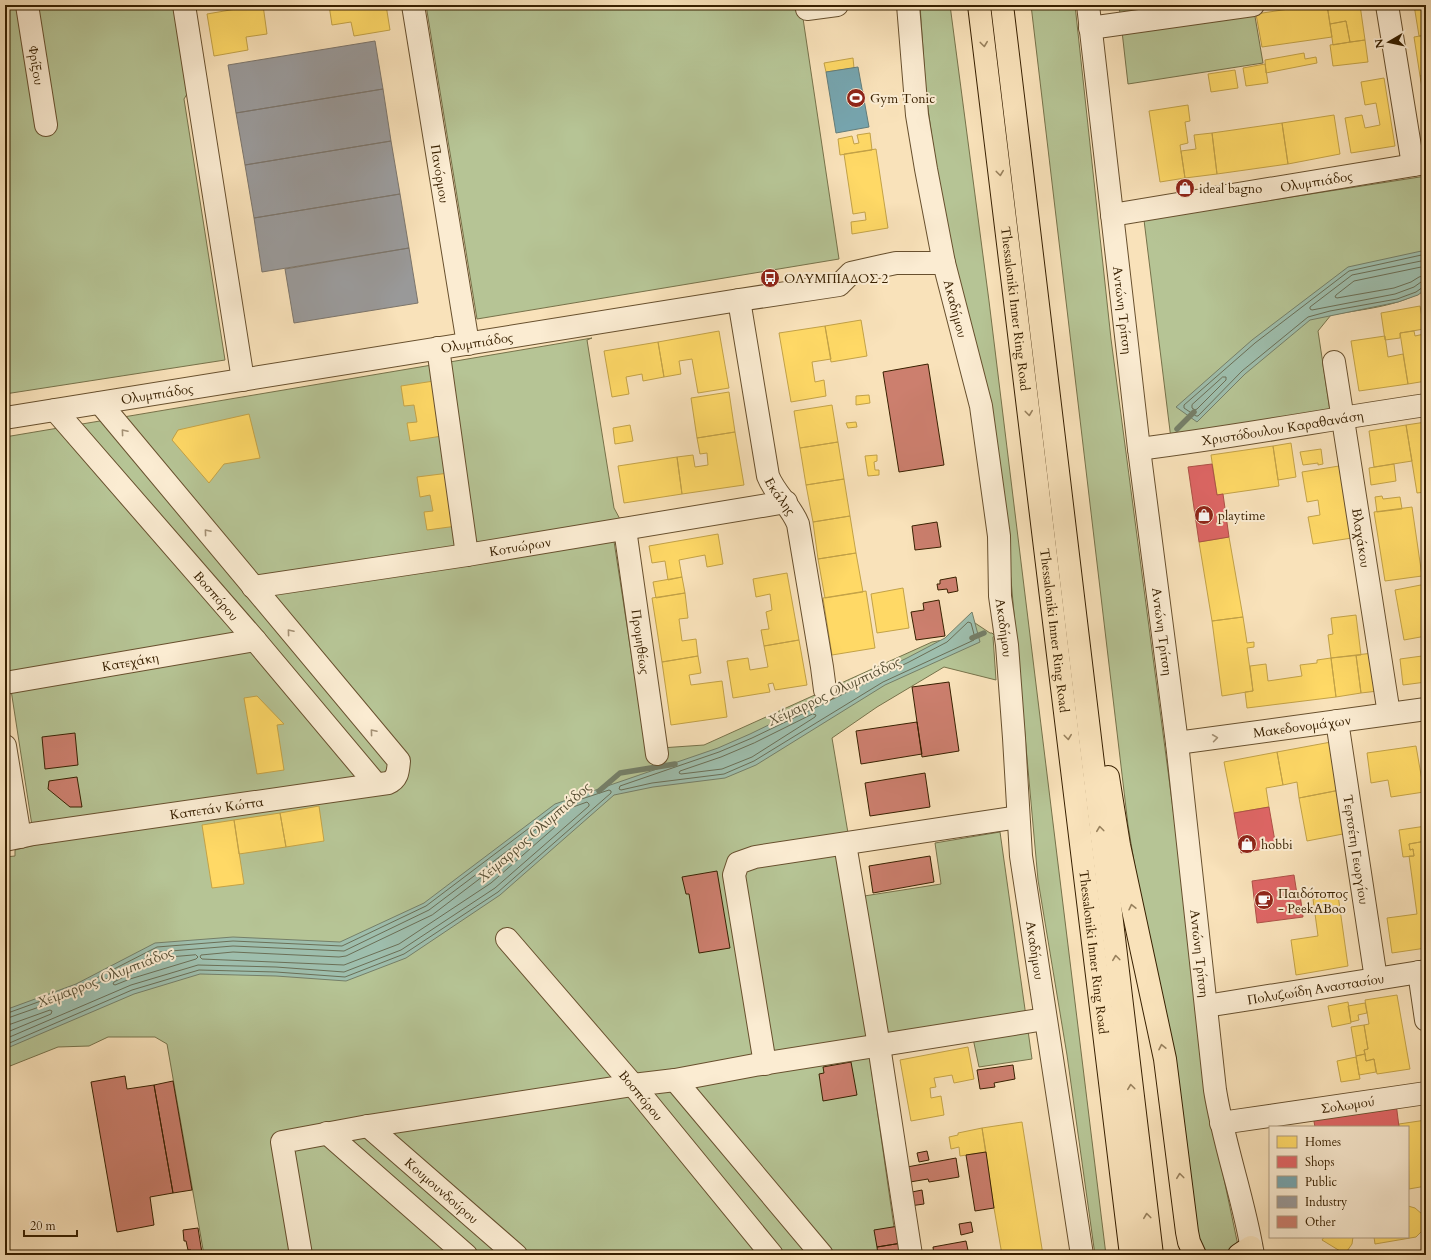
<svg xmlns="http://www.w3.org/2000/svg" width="1431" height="1260" viewBox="0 0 1431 1260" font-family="Cardo,serif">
	<rect width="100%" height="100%" fill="#f9e2ba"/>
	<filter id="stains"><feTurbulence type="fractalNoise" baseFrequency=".005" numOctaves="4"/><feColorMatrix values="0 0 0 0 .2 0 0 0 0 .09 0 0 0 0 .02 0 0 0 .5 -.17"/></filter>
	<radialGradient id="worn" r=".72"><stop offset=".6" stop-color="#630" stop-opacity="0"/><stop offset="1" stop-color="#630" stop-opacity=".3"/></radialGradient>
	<path fill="#b6c495" stroke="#77724a" d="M5,5H179L192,86L184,99L225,360L5,394Z
		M426,5H801L839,259L477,319Z
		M920,5H950L989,301L1106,1255H1095L1067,1055L1038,880L1011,580L992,437L958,284L936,167L926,94Z
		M1031,5H1075L1111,339L1199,1006L1213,1127L1240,1255H1206L1199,1241L1144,922L1128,825Z
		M1119,5H1253L1263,63L1128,84Z
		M1426,176V289C1399,307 1362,309 1331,315L1318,331L1330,411L1171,439L1144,220Z
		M592,338L587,340L614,508L621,521L611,522L646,749L704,745L932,642L943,640L975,623L990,633H992L995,636L993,637L996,680L944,667L877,707L832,738L848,833L845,899L941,884L935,843L1000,832L1032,1059L979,1067L970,1024L867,1039L898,1255H204L167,1044L155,1037H108L89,1046L58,1047L5,1068V857L15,856V850L35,845L5,651V437Z"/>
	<path fill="#9ebead" stroke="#757f68" d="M1426,250V289L1418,295L1398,302L1310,320L1245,374L1197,422L1176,407L1252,340L1348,267Z
		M972,612L980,642L885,685L756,765L725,778L653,787L614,795L500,895L406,958L346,981L276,976L200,974L134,994L5,1049V1010L76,984L155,943L233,937L340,942L424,903L555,804L718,748L750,734L907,658L945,638Z"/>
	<path fill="#ffd966" stroke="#c3a247" d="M259,5H263L267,34L246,37L248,50L214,56L207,14Z
		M329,5H386L390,30L354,36L351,22L332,25Z
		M1315,5H1327L1332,37L1262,47L1256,14Z
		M1327,5H1360L1365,40L1350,42L1346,21L1330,24Z
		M1414,5H1426V35L1419,36Z
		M1346,21L1350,42L1333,45L1330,24Z
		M1426,35V75L1420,76L1414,37Z
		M1365,40L1368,62L1333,66L1330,45Z
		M1304,53L1305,59L1316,57L1317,63L1266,73L1265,60Z
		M853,58L854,68L826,72L824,63Z
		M1265,64L1268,83L1246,86L1243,68Z
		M1235,70L1238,88L1211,92L1208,74Z
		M1426,75V112L1420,76Z
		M1384,78L1395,146L1351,153L1345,118L1362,115L1365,128L1380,125L1376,103L1365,105L1361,82Z
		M1188,105L1190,121L1185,122L1188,143L1180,145L1185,178L1160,182L1149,111Z
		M1334,115L1340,154L1288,164L1282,123Z
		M1282,123L1288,164L1217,174L1212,133Z
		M870,133L872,150L840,155L838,139L852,136L854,144L859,143L857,135Z
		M1212,133L1217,174L1185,178L1181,151L1196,149L1194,135Z
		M876,149L888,228L852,234L851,222L866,220L865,212L853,214L844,154Z
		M1420,306L1424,329L1400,333V338L1385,340L1381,313Z
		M861,320L867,356L831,362L825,326Z
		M825,326L831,359L812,362L815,382L824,380L826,396L791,402L779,333Z
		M719,331L729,388L698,393L692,359L679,361L681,374L664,377L658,342Z
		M1414,331L1415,336L1424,334L1426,348V381L1408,384L1400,333Z
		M1385,336L1388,357L1403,354L1408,384L1359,391L1351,341Z
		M658,342L664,377L643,381L642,374L626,377L629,394L612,397L604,351Z
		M434,381L442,436L410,441L407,423L417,422L414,405L404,406L401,386Z
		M729,392L735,432L697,438L691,398Z
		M869,395L870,403L856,405V396Z
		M832,405L838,442L800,448L794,411Z
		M249,414L260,458L224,464L209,483L172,440L178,430Z
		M856,422L857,427L848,428L846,423Z
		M1426,422V492L1417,493L1406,425Z
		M630,425L633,441L615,444L613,428Z
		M1406,425L1412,461L1374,467L1369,431Z
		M735,432L744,485L682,494L677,457L693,455L695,467L708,465L707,453L700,454L697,438Z
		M838,442L844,479L806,485L800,448Z
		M1291,443L1296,477L1278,480L1273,446Z
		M1273,446L1279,486L1217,495L1211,455Z
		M1321,449L1323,464L1318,465V463L1303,465L1300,452Z
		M877,455V461L874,462L875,470H879V475L868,476L865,456Z
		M677,457L682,494L624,503L618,466Z
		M1394,464L1396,481L1371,485L1369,468Z
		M1339,466L1352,538L1313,544L1308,517L1320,515L1318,500L1307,502L1302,472Z
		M449,473L457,526L427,530L424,512L433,511L430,495L420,497L417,477Z
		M844,479L850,516L813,522L806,485Z
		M1382,496L1383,499L1400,497L1402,509L1377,512L1375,497Z
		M1412,507L1422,576L1385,581L1374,512Z
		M850,516L856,553L818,559L813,522Z
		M718,534L723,564L707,567L705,555L679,560L682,577L668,580L665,561L652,563L649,546Z
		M1229,537L1243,617L1212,621L1199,542Z
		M856,553L863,592L825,598L818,559Z
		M787,573L799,640L764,646L761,630L769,629L766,612L772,610L770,594L756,597L753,579Z
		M682,577L685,593L656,598L653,582Z
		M1426,584V636L1404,640L1395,590Z
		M903,588L909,628L877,633L871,594Z
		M866,591L875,648L832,655L823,598Z
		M685,593L688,618L679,619L682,641L696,639L698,656L662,662L652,598Z
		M1356,615L1361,655L1331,658L1328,635L1333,634L1331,618Z
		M1243,617L1247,643L1254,642V647L1247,648L1253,691L1222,696L1212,621Z
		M799,640L807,685L775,690L773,683L768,684L770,692L733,698L727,661L748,658L750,670L768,667L764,646Z
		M1373,653L1378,691L1361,693L1356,655Z
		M1356,655L1361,693L1336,697L1331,658Z
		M698,656L701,673L689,675L691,685L722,681L727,717L671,725L662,662Z
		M1422,656L1423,662L1426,661V682L1403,685L1400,659Z
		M1331,658L1336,697L1247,708L1245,692L1253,691L1250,666L1266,664L1268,681L1302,676L1300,665L1317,663V660Z
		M257,696L284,724L277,725L284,770L257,774L244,698Z
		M1331,742L1340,790L1299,798L1297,782L1283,785L1277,752Z
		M1416,746L1424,792L1391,797L1388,780L1371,783L1367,753Z
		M1277,752L1283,785L1266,788L1269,807L1234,813L1224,762Z
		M1340,790L1348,833L1307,841L1299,798Z
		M319,806L324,841L286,847L280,813Z
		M280,813L286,847L239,854L234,820Z
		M234,820L244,884L212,888L202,825Z
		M1426,826V841L1409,844L1410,850L1413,849L1414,856L1403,857L1399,830Z
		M1426,841V948L1392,953L1387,918L1417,914L1409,856H1414L1413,849L1410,850L1409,844Z
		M1338,895L1348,966L1296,975L1291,940L1318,936L1313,899Z
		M1397,995L1410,1069L1377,1074L1374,1059L1366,1061L1365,1054L1364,1050L1368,1049L1364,1025L1369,1024L1365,1000Z
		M1348,1002L1351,1023L1332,1027L1328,1006Z
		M1365,1003L1367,1013L1358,1015L1359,1020L1351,1022L1348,1006Z
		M1364,1025L1368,1049L1364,1050L1365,1054L1356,1056L1351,1027Z
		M968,1047L974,1079L954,1083L952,1075L934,1078L936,1087L930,1088L931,1098L941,1096L944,1115L911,1121L900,1060Z
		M1365,1054L1366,1061L1374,1059L1376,1072L1359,1075L1356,1056Z
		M1356,1057L1360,1079L1341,1082L1337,1061Z
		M1426,1120V1186L1409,1189L1408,1127H1399V1124Z
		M1022,1122L1043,1255H1002L994,1208L982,1128Z
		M982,1128L986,1152L960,1156L959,1147L951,1149L949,1137L958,1135V1133Z
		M1408,1206L1415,1208L1422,1214L1425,1220V1228L1416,1237L1375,1244L1374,1237H1408Z
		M1324,1237H1353L1352,1244L1345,1254L1322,1240Z"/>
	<path fill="#e06666" stroke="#ae5147" d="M1212,464L1217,495L1223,494L1229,537L1199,542L1188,467Z
		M1269,807L1276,847L1241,853L1234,813Z
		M1294,875L1297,894H1300L1303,917L1257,923L1252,881Z
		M1396,1103L1399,1127H1315L1313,1116Z"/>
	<path fill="#76a5af" stroke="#637d7a" d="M858,67L869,127L836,133L826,72Z"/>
	<path fill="#999" stroke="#7c756b" d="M375,41L383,89L236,113L228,65Z
		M383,89L391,141L245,165L236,113Z
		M391,141L400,194L254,218L245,165Z
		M400,194L409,248L262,272L254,218Z
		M409,248L418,303L294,323L285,269Z"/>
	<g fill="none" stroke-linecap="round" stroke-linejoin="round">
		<path stroke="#6b6f56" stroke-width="1" d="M1426,254L1349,271L1255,343L1184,405V408L1196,416H1198L1242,371L1308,317L1330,311L1397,299L1416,292L1423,287L1426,286
			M1426,260L1352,275L1310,307V309L1312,310L1395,294L1414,287L1421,282L1426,281
			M1426,266L1354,281L1336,295L1335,297L1337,298L1394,288L1411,282L1419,277L1426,275
			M1223,377H1226V380L1197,409L1195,410L1192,408V405Z
			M827,702L752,738L719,752L620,786L619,789L621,790L652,783L724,774L754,761L883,682L974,640L975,638L971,623L968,622L947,642L909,662L833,699
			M813,714L816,715L815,717L752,757L722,769L681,774L679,773L680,771L721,757L754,743Z
			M552,824L555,825V827L491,883L399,944L344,965L202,959L200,957L201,955L233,952L339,957L346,956L432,915Z
			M196,955L198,957L196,959L130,979L115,985L113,984L114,982L160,958Z
			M5,1014L77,988L157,947L233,941L342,946L426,906L557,807L609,790L611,791V793L498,892L404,954L345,977L276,972L199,970L132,990L5,1045
			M5,1019L79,993L158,952L233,946L344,951L429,910L559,812L587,802L589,804V806L495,888L401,950L344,972L276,967L198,965L131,985L5,1039
			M5,1025L11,1024L50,1010L52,1011L51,1014L5,1033"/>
		<path stroke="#757f68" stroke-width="5.5" d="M1177,429L1194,412
			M972,638L984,633
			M599,791L620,773L675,764"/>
	</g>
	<path fill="#cc7f6e" stroke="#382000" d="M928,364L944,465L899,472L883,372Z
		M937,522L941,547L915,550L912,526Z
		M956,577L958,591L948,593L947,589L938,590L937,584H940V580Z
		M939,600L945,636L916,640L911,612L924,610L923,603Z
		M949,682L959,751L922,757L912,687Z
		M917,722L922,754L861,764L856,731Z
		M75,733L78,765L45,769L42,737Z
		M925,773L930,807L870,816L865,783Z
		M77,777L82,807H70L48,789L49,781Z
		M930,856L934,882L873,893L869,866Z
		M717,871L730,948L699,953L689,894H686L682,877Z
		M851,1062L857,1095L823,1101L819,1074L824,1073L823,1067Z
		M1013,1065L1015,1079L994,1083L995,1087L980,1089L977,1070Z
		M125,1076L127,1089L154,1085L173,1193L150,1197L154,1225L117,1232L91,1082Z
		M173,1081L192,1190L173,1193L154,1085Z
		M927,1151L929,1160L919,1162L917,1153Z
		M986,1152L994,1208L975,1211L966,1155Z
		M956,1158L959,1177L929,1182L928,1179L910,1182L907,1167Z
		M922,1190L924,1204L910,1206L907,1193Z
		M971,1222L973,1232L961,1235L959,1224Z
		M905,1225L908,1242L877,1247L874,1230Z
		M198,1228L202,1253L192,1255L191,1250H188L186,1241H184L183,1230Z
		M966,1241L969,1255H934L933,1247Z
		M908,1242L910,1255H878L877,1247Z"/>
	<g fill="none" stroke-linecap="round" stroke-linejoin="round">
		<g stroke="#68502e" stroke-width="24">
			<g id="minor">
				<path id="s1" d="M27,5L46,125"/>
				<path d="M184,5L243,380"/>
				<path id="s2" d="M413,5L468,344"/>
				<path id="s3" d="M908,5L917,115L926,169L944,263L981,406L999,536L1000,596L1007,645L1014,738L1021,856L1082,1255"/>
				<path id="s4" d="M1088,5L1139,449L1177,743L1215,1090C1224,1146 1244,1199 1253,1255"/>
				<path d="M1387,5L1413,165"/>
				<path d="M807,9L837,5"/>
				<path d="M1090,28L1253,5"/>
				<path id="s5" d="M1112,215L1426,163"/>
				<path id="s6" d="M739,300L768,476C775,494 791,506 798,524L822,667L825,690"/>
				<path d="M438,348L467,555"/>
				<path id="s7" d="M1334,362L1389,714"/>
				<path id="s8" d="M55,410L255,640L375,783"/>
				<path id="s9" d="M5,418L739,300L839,285L851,273L882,266L896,263H944"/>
				<path id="s10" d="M1139,449C1235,437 1330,419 1426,405"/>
				<path id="s11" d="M625,529L657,754"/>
				<path id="s12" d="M253,587L467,555L786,502"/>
				<path id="s13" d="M5,683L255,640"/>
				<path id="s14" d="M1337,721L1376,979"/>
				<path id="s15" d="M1177,743L1426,709"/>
				<path d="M5,746L20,837"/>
				<path id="s16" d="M5,840L33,834L388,783C398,779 398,771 399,761L100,403"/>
				<path d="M845,844L879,1046L911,1255"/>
				<path id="s17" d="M507,939L633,1085L772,1255"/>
				<path d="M1419,972L1426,1020"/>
				<path id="s18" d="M1206,1006L1426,971"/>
				<path d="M765,1064L734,875L738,863L755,857L1018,817"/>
				<path d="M675,1080L822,1255"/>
				<path id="s19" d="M1221,1123L1426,1093"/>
				<path id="s20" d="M368,1126L516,1255"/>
				<path d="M327,1133L466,1255"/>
				<path d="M301,1255L282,1142L368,1126L633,1085L675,1080L755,1065L1045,1019"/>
			</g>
		</g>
		<g stroke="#382000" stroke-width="24">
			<g id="highway">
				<path id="s21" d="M979,5L1131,1255"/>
				<path d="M1002,5L1152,1255"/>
				<path d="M1108,777L1119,845L1165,1059L1187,1232L1189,1242L1195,1255"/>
				<path d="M1239,1255L1251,1247"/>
			</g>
		</g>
		<use href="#minor" stroke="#fbecd2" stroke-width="22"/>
		<use href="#highway" stroke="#f9e2ba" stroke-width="22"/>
	</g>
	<defs><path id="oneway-chevron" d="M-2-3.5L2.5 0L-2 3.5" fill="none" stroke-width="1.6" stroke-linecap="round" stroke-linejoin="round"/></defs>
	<g stroke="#98815d">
		<use href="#oneway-chevron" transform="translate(984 44) rotate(83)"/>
		<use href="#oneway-chevron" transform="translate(1000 173) rotate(83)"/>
		<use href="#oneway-chevron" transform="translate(1029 413) rotate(83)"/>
		<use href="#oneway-chevron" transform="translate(1068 737) rotate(83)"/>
		<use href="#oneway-chevron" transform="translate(1100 829) rotate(-97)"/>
		<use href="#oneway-chevron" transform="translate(1132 907) rotate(-103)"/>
		<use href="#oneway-chevron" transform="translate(1116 958) rotate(-97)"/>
		<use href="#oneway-chevron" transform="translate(1162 1047) rotate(-102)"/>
		<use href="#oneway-chevron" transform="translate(1131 1087) rotate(-97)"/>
		<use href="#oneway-chevron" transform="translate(1180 1176) rotate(-97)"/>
		<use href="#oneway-chevron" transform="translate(1147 1216) rotate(-97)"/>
	</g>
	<g stroke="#a39074">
		<use href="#oneway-chevron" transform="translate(124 432) rotate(-130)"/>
		<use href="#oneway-chevron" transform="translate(207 532) rotate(-130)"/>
		<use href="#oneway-chevron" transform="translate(290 632) rotate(-130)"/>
		<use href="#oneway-chevron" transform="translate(373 732) rotate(-130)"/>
		<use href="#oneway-chevron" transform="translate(1215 738) rotate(-8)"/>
	</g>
	<defs>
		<g id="stadium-disc" transform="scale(1)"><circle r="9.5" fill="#8f2418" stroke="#fbecd2"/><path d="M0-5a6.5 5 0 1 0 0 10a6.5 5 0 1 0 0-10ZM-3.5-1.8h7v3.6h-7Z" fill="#fff"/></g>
		<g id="shop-disc" transform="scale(1)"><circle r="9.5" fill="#8f2418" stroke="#fbecd2"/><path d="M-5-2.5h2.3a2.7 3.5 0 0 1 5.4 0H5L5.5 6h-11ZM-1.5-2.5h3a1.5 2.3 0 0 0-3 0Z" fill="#fff"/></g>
		<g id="bus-disc" transform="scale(1)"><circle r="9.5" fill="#8f2418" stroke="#fbecd2"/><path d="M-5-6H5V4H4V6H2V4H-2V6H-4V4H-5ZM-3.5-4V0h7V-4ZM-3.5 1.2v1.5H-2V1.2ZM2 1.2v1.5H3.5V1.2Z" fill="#fff"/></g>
		<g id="cafe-disc" transform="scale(1)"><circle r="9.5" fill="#8f2418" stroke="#fbecd2"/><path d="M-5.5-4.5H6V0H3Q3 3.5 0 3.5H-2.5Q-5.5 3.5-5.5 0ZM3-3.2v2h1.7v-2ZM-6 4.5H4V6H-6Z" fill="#fff"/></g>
	</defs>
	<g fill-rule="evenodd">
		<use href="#stadium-disc" x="856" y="98"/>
		<use href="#shop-disc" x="1185" y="188"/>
		<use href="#bus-disc" x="770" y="278"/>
		<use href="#shop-disc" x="1204" y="515"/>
		<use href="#shop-disc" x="1247" y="844"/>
		<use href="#cafe-disc" x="1264" y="900"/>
	</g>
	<g text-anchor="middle" stroke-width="4" stroke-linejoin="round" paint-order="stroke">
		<g font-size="13" fill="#382000" stroke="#fbecd2">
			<text dy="5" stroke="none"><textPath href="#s1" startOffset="61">Φρίξου</textPath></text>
			<text dy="5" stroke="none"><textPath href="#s2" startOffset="171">Πανόρμου</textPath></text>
			<text dy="5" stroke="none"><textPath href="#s5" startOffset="207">Ολυμπιάδος</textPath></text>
			<text dy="5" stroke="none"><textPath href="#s21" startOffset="306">Thessaloniki Inner Ring Road</textPath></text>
			<text dy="5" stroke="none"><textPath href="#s3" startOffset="308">Ακαδήμου</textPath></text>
			<text dy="5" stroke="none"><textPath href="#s4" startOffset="307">Αντώνη Τρίτση</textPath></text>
			<text dy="5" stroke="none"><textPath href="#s9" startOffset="478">Ολυμπιάδος</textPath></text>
			<text dy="5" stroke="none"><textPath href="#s9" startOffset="154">Ολυμπιάδος</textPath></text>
			<text dy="5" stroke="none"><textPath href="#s10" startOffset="145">Χριστόδουλου Καραθανάση</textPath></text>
			<text dy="5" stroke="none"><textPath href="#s6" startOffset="202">Εκάλης</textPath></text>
			<text dy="5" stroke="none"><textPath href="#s7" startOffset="178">Βλαχάκου</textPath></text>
			<text dy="5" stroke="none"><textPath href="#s12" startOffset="270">Κοτυώρων</textPath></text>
			<text dy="5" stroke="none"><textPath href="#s8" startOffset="246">Βοσπόρου</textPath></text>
			<text dy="5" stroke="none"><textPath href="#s3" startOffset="632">Ακαδήμου</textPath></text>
			<text dy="5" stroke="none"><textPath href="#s21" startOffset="630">Thessaloniki Inner Ring Road</textPath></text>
			<text dy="5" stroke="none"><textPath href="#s4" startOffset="631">Αντώνη Τρίτση</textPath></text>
			<text dy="5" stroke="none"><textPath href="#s11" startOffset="114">Προμηθέως</textPath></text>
			<text dy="5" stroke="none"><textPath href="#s13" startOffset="127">Κατεχάκη</textPath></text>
			<text dy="5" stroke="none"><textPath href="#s15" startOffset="126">Μακεδονομάχων</textPath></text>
			<text dy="5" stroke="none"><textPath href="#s16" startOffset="214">Καπετάν Κώττα</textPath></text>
			<text dy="5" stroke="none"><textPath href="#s14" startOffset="130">Τερτσέτη Γεωργίου</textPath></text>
			<text dy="5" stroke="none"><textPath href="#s3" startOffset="956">Ακαδήμου</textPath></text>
			<text dy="5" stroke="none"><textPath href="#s21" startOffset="954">Thessaloniki Inner Ring Road</textPath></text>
			<text dy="5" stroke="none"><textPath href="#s4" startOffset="955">Αντώνη Τρίτση</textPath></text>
			<text dy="5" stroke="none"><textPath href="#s18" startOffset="111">Πολυζωίδη Αναστασίου</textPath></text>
			<text dy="5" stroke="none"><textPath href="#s17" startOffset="206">Βοσπόρου</textPath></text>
			<text dy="5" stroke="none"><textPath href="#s19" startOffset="128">Σολωμού</textPath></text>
			<text dy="5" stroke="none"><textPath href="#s20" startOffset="98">Κουμουνδούρου</textPath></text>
		</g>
		<g font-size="13" fill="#382000" stroke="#fbecd2" text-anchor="start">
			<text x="870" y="103">Gym Tonic</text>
			<text x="1199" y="193">ideal bagno</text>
			<text x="784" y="283">ΟΛΥΜΠΙΑΔΟΣ 2</text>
			<text x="1218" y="520">playtime</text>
			<text x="1261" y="849">hobbi</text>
			<text x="1278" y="898">Παιδότοπος<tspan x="1278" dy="15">- PeekABoo</tspan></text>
		</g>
		<g font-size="14" font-style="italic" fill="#574f34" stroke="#fbecd2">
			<text transform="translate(834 691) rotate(-25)" y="5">Χείμαρρος Ολυμπιάδος</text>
			<text transform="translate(534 832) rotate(-41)" y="5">Χείμαρρος Ολυμπιάδος</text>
			<text transform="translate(105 977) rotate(-21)" y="5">Χείμαρρος Ολυμπιάδος</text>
		</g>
	</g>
	<rect width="1431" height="1260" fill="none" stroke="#f9e2ba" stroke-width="20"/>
	<rect x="6" y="6" width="1419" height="1248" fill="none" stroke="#382000" stroke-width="2"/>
	<rect x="10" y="10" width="1411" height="1240" fill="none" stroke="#382000"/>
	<rect x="1269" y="1126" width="140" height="112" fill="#fbecd2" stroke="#ad9a7e"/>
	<rect x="1277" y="1136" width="20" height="12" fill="#ffd966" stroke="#ad9a7e"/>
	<text x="1305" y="1146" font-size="12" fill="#382000">Homes</text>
	<rect x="1277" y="1156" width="20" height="12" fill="#e06666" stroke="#ad9a7e"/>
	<text x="1305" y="1166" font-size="12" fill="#382000">Shops</text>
	<rect x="1277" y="1176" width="20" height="12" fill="#76a5af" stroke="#ad9a7e"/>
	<text x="1305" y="1186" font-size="12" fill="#382000">Public</text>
	<rect x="1277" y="1196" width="20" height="12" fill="#999999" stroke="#ad9a7e"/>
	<text x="1305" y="1206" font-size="12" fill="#382000">Industry</text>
	<rect x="1277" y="1216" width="20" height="12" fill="#cc7f6e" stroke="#ad9a7e"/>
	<text x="1305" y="1226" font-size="12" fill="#382000">Other</text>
	<g transform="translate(1389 42) rotate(261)" stroke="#fbecd2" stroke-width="3" paint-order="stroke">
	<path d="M0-3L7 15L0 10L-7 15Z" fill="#382000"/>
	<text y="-6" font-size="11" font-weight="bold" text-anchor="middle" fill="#382000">N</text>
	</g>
	<path d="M24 1230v6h53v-6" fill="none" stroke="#382000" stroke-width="2"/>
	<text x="30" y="1230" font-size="12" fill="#382000" stroke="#fbecd2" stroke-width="3" paint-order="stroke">20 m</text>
	<rect width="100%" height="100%" filter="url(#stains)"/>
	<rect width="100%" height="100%" fill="url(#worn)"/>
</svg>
